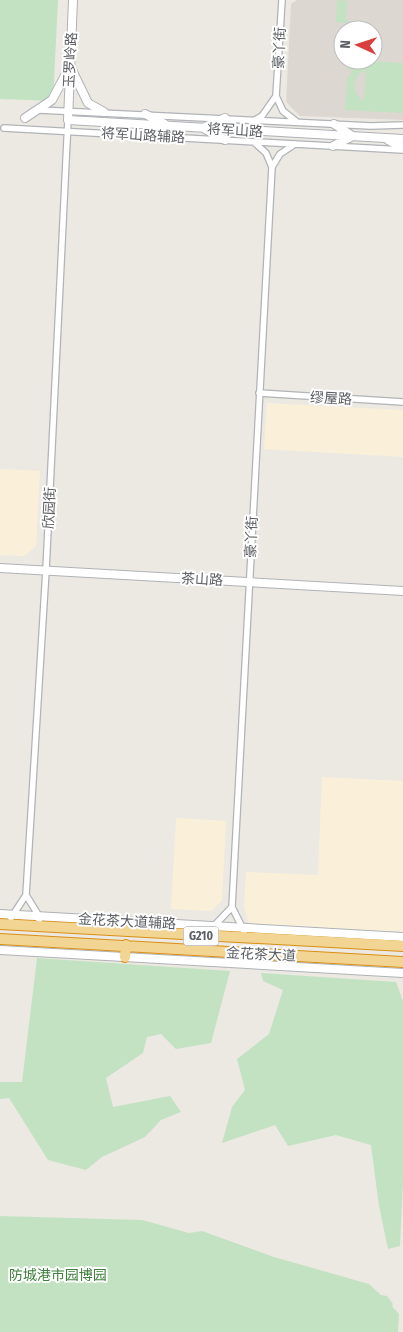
<svg xmlns="http://www.w3.org/2000/svg" width="403" height="1332" viewBox="0 0 403 1332" font-family="'Fira Sans Condensed','Noto Sans SC',sans-serif">
	<rect width="100%" height="100%" fill="#ece9e3"/>
	<path fill="#faf0da" d="M267,403L403,410V457L264,449Z
		M0,469L40,471L36,546L24,556L0,555Z
		M322,777L403,781V932L249,924L244,907L246,872L318,875Z
		M176,818L226,821L222,901L211,911L171,909Z"/>
	<path fill="#dcd8d1" fill-rule="evenodd" d="M297,0H403V120L300,116L286,102L291,4ZM343,30H373V60H343Z"/>
	<path fill="#c3e2c1" fill-rule="evenodd" d="M0,0H58L53,101L0,99Z
		M337,0L352,2H347L346,20L351,23L336,22Z
		M348,60L403,63V113L345,110L347,79L353,70L347,69ZM366,70L364,100V101C351,93 351,76 366,70Z
		M37,958L230,971L211,1043L176,1049L161,1034L147,1037L143,1053L106,1078L113,1107L170,1096L181,1112L161,1120L145,1137L102,1157L86,1170L48,1160L9,1098L0,1099V1082H22Z
		M261,973L396,982L403,1001V1182L400,1246L388,1249L379,1206L371,1145L336,1135L288,1146L275,1125L222,1143L232,1107L245,1090L237,1059L269,1034L283,990L263,981Z
		M0,1216L142,1220L189,1233L202,1231L274,1257L369,1284L381,1295L387,1296L393,1304L392,1306L399,1314L398,1332H0Z"/>
	<g fill="none" stroke-linecap="round" stroke-linejoin="round">
		<g stroke="#b0b3b7" stroke-width="8">
			<path id="street" d="M282,0L276,96L283,111L297,122
				M39,110L371,126L403,125
				M255,120L262,116L276,96
				M4,128L403,150
				M255,143L266,153L272,167
				M259,393L403,402
				M26,895L46,570L68,120
				M232,907L272,167L280,154L295,144
				M11,918L26,895L39,916V926
				M213,927L232,907L244,931"/>
		</g>
		<g stroke="#afb2b7" stroke-width="10">
			<path id="secondary" d="M73,0L68,120L403,139
				M71,68L88,103L104,112
				M145,114L165,124
				M25,118L52,100L69,68
				M334,124L351,135
				M205,127L225,118
				M205,129L225,140
				M388,140L403,148
				M333,146L351,137
				M0,568L403,591
				M0,914L403,937
				M0,950L403,973"/>
		</g>
		<g stroke="#d98f15" stroke-width="12">
			<path id="highway" d="M0,924L403,946
				M0,939L403,962
				M125,957L126,945"/>
		</g>
		<use href="#street" stroke="#fff" stroke-width="5.5"/>
		<use href="#secondary" stroke="#fff" stroke-width="8"/>
		<use href="#highway" stroke="#f2d493" stroke-width="10"/>
	</g>
	<g text-anchor="middle" stroke-width="4" stroke-linejoin="round" paint-order="stroke">
		<rect fill="#fff" stroke="#8c8e91" stroke-width="1" x="183.5" y="926.5" width="35" height="19" rx="4"/>
		<g font-size="12" font-weight="bold" fill="#5b5e62">
			<text x="201" y="940">G210</text>
		</g>
		<g font-size="14" fill="#5b5e62" stroke="#fff">
			<text transform="translate(279 48) rotate(-87)" y="5">豪丫街</text>
			<text transform="translate(70 60) rotate(-87)" y="5">玉罗岭路</text>
			<text transform="translate(235 130) rotate(3)" y="5">将军山路</text>
			<text transform="translate(143 135) rotate(3)" y="5">将军山路辅路</text>
			<text transform="translate(331 398) rotate(3)" y="5">缪屋路</text>
			<text transform="translate(49 508) rotate(-87)" y="5">欣园街</text>
			<text transform="translate(251 537) rotate(-87)" y="5">豪丫街</text>
			<text transform="translate(202 579) rotate(3)" y="5">茶山路</text>
			<text transform="translate(127 921) rotate(3)" y="5">金花茶大道辅路</text>
			<text transform="translate(261 954) rotate(3)" y="5">金花茶大道</text>
		</g>
		<g font-size="14" fill="#3e7f3c" stroke="#fff">
			<text x="58" y="1280">防城港市园博园</text>
		</g>
	</g>
	<g transform="translate(358 45) rotate(273)"><circle r="24" fill="#ffffff" stroke="#bdbfc0"/>
	<path d="M0-4L9 19L0 12L-9 19Z" fill="#d83f3d"/>
	<text y="-8" font-size="14" font-weight="bold" text-anchor="middle" fill="#5b5e62">N</text>
	</g>
</svg>
